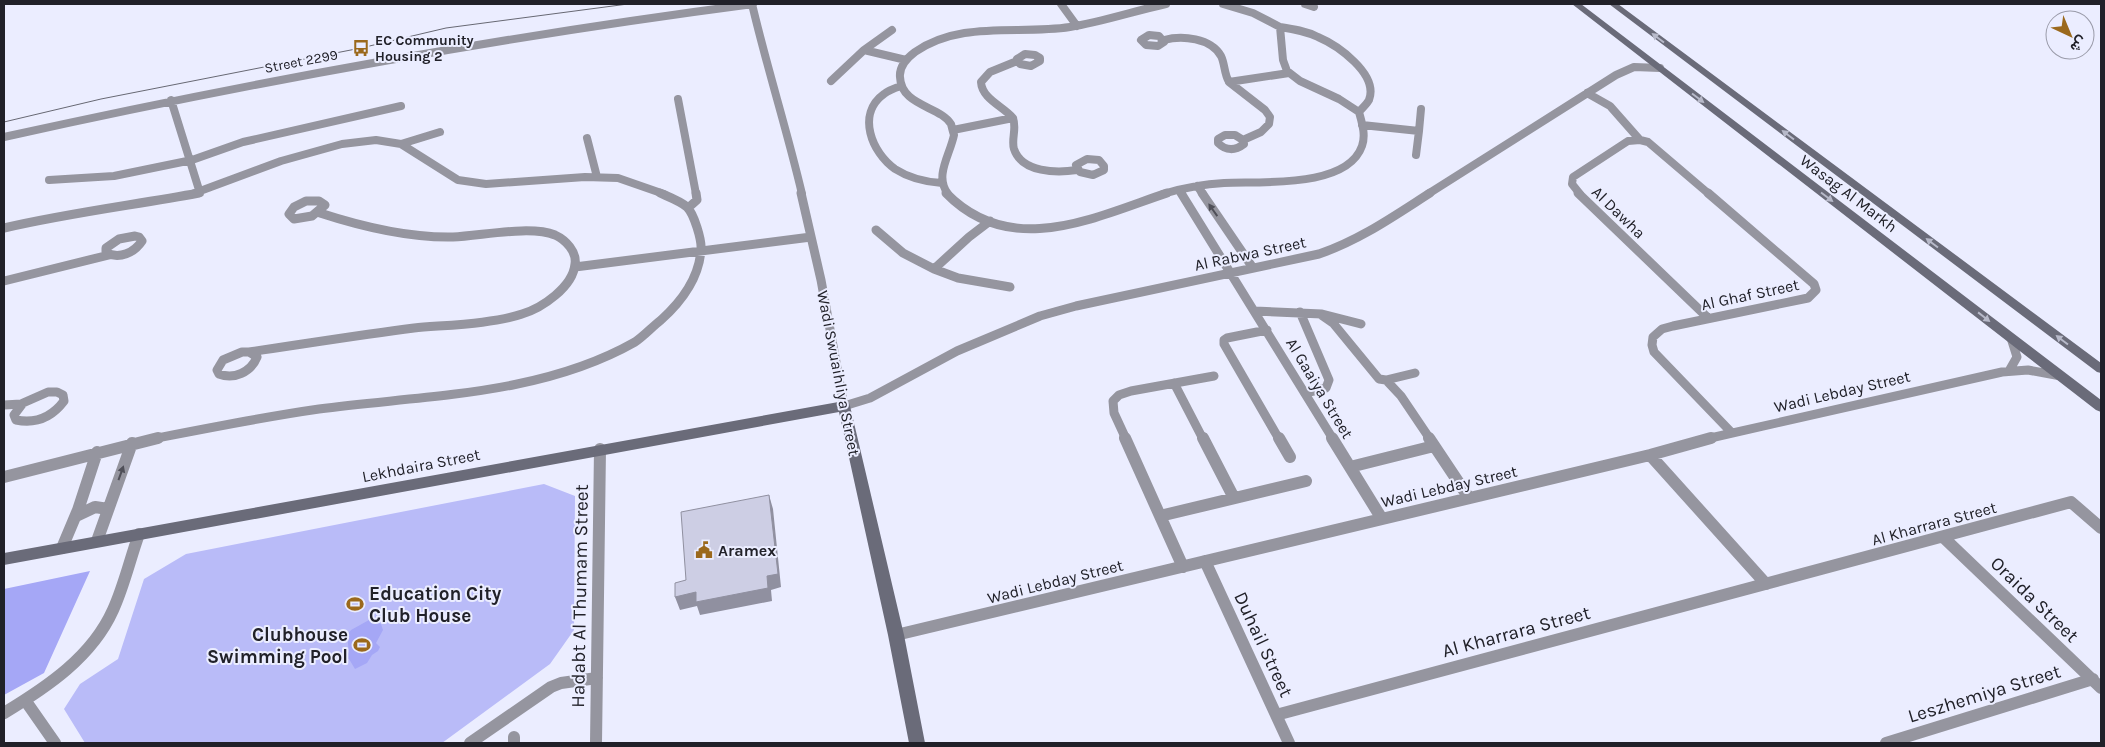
<svg xmlns="http://www.w3.org/2000/svg" width="2105" height="747" viewBox="0 0 2105 747" font-family="Karla,Vazirmatn,sans-serif">
	<rect width="100%" height="100%" fill="#ebedff"/>
	<path fill="#b9bbf8" d="M544,484L575,496L574,630L550,664L442,743H85L64,709L80,684L118,659L144,579L186,554Z"/>
	<path fill="#a5a7f6" d="M90,571L44,673L4,695V589Z
		M369,620L381,624L383,630L376,643L380,647L378,651L372,655L367,663L355,669L349,659L344,658L349,652L347,635L351,630Z"/>
	<g fill="none" stroke-linecap="round" stroke-linejoin="round">
		<path stroke="#95959f" stroke-width="8" d="M752,4C767,68 787,130 802,194
			M1061,4L1077,26
			M1305,4L1314,7
			M1280,27C1293,29 1306,31 1318,37C1337,45 1379,74 1369,100C1367,104 1362,108 1359,112
			M1149,35L1159,36L1164,42L1158,46L1146,45L1141,40Z
			M1164,40C1182,35 1211,38 1221,56C1225,64 1224,74 1229,82
			M864,50L892,30
			M1025,54L1035,55L1040,58V61L1031,66L1020,64L1017,59Z
			M831,81L864,50L906,60
			M901,86C895,88 889,90 884,94C856,114 872,153 895,169C909,178 925,182 942,183
			M1587,93L1610,106L1640,140
			M678,99L696,194
			M171,100L200,193
			M1013,118C1003,106 982,99 981,82L990,72L1017,61
			M1362,125L1419,131L1416,155
			M953,130L1013,118C1017,129 1011,139 1014,149C1022,173 1057,173 1077,170
			M1419,131L1421,109
			M1225,135H1235L1243,140L1244,144C1235,151 1226,151 1218,143V139Z
			M4,137C252,82 501,37 753,4
			M587,138L597,177
			M1243,140L1261,132L1269,124L1270,117L1265,110L1229,82L1289,73
			M401,144L440,132
			M1087,159L1099,160L1104,166V170L1093,175L1080,172L1076,165Z
			M49,180L114,176L192,160L243,142L401,106
			M1197,186L1203,194
			M1179,190L1182,194
			M192,194L281,161L342,144L376,140L401,144L458,180L486,184L585,177L618,178L664,194
			M948,194C934,176 950,155 954,135C953,132 952,128 951,124C940,106 901,106 900,77C899,66 907,58 915,52C961,20 1018,35 1070,27C1102,22 1134,11 1166,4
			M1163,194C1183,188 1203,184 1224,183C1259,181 1347,189 1362,146C1366,135 1362,123 1359,112L1339,99L1300,81L1287,71L1283,60L1280,27L1253,13L1223,4
			M1428,194L1616,75L1634,67L1660,68
			M1580,194L1572,184L1573,177L1628,141L1640,140L1648,142L1709,194"/>
		<path stroke="#95959f" stroke-width="9" d="M801,193L821,280L844,406L870,398L957,351L1040,316L1076,306L1319,254C1360,240 1394,216 1430,193
			M946,193C1011,260 1095,217 1167,193
			M1181,193L1333,439
			M1202,193L1253,268
			M1578,193L1708,318
			M1708,193L1814,284L1816,290L1808,298L1673,326L1662,329L1653,337L1652,345L1654,352L1731,432
			M306,201H319L325,205L312,216L294,219L289,214L294,207Z
			M688,208L697,200L696,193
			M990,221L969,237L934,269L958,278L1010,287
			M4,228C68,213 134,205 199,193
			M876,230L903,253L934,269
			M135,236L139,237L142,241C134,253 120,259 106,253V248L119,239Z
			M575,267L811,237
			M4,281L109,255
			M1255,311L1322,314L1361,324
			M1300,312L1329,380L1326,388L1305,393
			M1320,314L1333,323L1379,379L1386,380L1415,373
			M1267,330L1227,338L1224,340V344L1279,439
			M242,352H249L257,357C251,372 234,380 219,374L217,370L223,360Z
			M249,352C304,344 359,335 414,328C446,325 493,324 522,314C542,308 573,287 575,264C577,252 566,240 555,235C530,225 481,236 453,237C408,238 363,227 320,213
			M2009,371L2017,357L2011,338
			M1386,380L1401,396L1430,439
			M1174,383L1203,439
			M48,392H57L63,395L64,401C52,417 36,424 16,420L14,415L23,403Z
			M4,405L21,404
			M152,439C208,428 263,417 319,409C424,395 540,396 635,342C644,336 652,327 661,320C681,302 699,278 701,250C702,240 694,214 687,207C680,201 669,197 660,193
			M1126,439L1114,413L1113,401L1119,395L1131,391L1214,376
			M1706,439L2002,372L2028,370L2061,376"/>
		<path stroke="#95959f" stroke-width="12" d="M1125,438L1183,567
			M1203,438L1234,498
			M1279,438L1290,457
			M1332,438L1382,519
			M1429,438L1469,498
			M1650,455L1766,584
			M1350,467L1434,446
			M4,477L158,438
			M76,516L95,507L108,509
			M1160,516L1306,481
			M1943,537L2101,688
			M97,541L132,443
			M62,548L78,510L97,452
			M1205,561L1289,743
			M896,635L1650,455L1711,438
			M25,700L55,743
			M4,713C47,687 92,657 113,610C124,586 130,559 139,534
			M1276,715L2071,502L2101,528
			M514,737V743
			M470,743L551,687L561,683L597,678
			M596,743L600,449
			M1886,743L2093,679"/>
		<path fill="#6a6b79" fill-rule="evenodd" d="M1572,4H1581L2101,400V412L2096,410Z
			M1609,4H1618L2101,363V373L2097,372Z
			M844,401L849,403L850,406L904,635L925,743H909L888,635L839,412L4,565V553Z"/>
		<path stroke="#676873" stroke-width="1" d="M4,122L101,99L361,48L446,28L628,4"/>
	</g>
	<path fill="#9090a0" d="M769,495L773,509L781,587L771,590L772,601L700,615L697,606L680,610L675,597Z"/>
	<path fill="#cdcee4" stroke="#9090a0" d="M769,495L778,574L767,576L768,588L696,602V592L675,597V583L686,580L681,512Z"/>
	<defs><path id="oneway-solid" d="M-6-.8H1V-3.2L6.5 0L1 3.2V.8H-6Z" transform="scale(1.25)"/></defs>
	<g fill="#b7b9c9">
		<use href="#oneway-solid" transform="translate(1658 38) rotate(-143)"/>
		<use href="#oneway-solid" transform="translate(1698 98) rotate(37)"/>
		<use href="#oneway-solid" transform="translate(1788 135) rotate(-143)"/>
		<use href="#oneway-solid" transform="translate(1827 197) rotate(37)"/>
		<use href="#oneway-solid" transform="translate(1932 243) rotate(-143)"/>
		<use href="#oneway-solid" transform="translate(1984 317) rotate(38)"/>
		<use href="#oneway-solid" transform="translate(2062 340) rotate(-143)"/>
	</g>
	<g fill="#4f4f58">
		<use href="#oneway-solid" transform="translate(1213 210) rotate(-125)"/>
		<use href="#oneway-solid" transform="translate(121 473) rotate(-70)"/>
	</g>
	<defs>
		<g id="bus-bare" transform="scale(1.35)"><path d="M-5-6H5V4H4V6H2V4H-2V6H-4V4H-5ZM-3.5-4V0h7V-4ZM-3.5 1.2v1.5H-2V1.2ZM2 1.2v1.5H3.5V1.2Z" fill="#9b691d" stroke="#ebedff" stroke-width="2.5" paint-order="stroke"/></g>
		<g id="civic-bare" transform="scale(1.35)"><path d="M-.6-6.5H3V-4.5H.6V-3L4-1V1h2V6H-6V1h2V-1L-.6-3ZM-1.2 2.5V6h2.4V2.5Z" fill="#9b691d" stroke="#ebedff" stroke-width="2.5" paint-order="stroke"/></g>
		<g id="stadium-bare" transform="scale(1.35)"><path d="M0-5a6.5 5 0 1 0 0 10a6.5 5 0 1 0 0-10ZM-3.5-1.8h7v3.6h-7Z" fill="#9b691d" stroke="#ebedff" stroke-width="2.5" paint-order="stroke"/></g>
	</defs>
	<g fill-rule="evenodd">
		<use href="#bus-bare" x="361" y="48"/>
		<use href="#civic-bare" x="704" y="550"/>
		<use href="#stadium-bare" x="355" y="604"/>
		<use href="#stadium-bare" x="362" y="645"/>
	</g>
	<g text-anchor="middle" stroke-width="4" stroke-linejoin="round" paint-order="stroke">
		<g font-size="14" font-weight="bold" fill="#212129" stroke="#ebedff" text-anchor="start">
			<text x="375" y="45">EC Community<tspan x="375" dy="16">Housing 2</tspan></text>
		</g>
		<g font-size="14" fill="#212129" stroke="#ebedff">
			<text transform="translate(301 61) rotate(-11)" y="5">Street 2299</text>
		</g>
		<g font-size="16" fill="#212129" stroke="#ebedff">
			<text transform="translate(1849 193) rotate(37)" y="6">Wasag Al Markh</text>
			<text transform="translate(1619 212) rotate(44)" y="6">Al Dawha</text>
			<text transform="translate(1250 253) rotate(-12)" y="6">Al Rabwa Street</text>
			<text transform="translate(1750 294) rotate(-12)" y="6">Al Ghaf Street</text>
			<text transform="translate(839 373) rotate(79)" y="6">Wadi Swuaihliya Street</text>
			<text transform="translate(1320 388) rotate(59)" y="6">Al Gaaiya Street</text>
			<text transform="translate(1842 391) rotate(-13)" y="6">Wadi Lebday Street</text>
			<text transform="translate(421 465) rotate(-11)" y="6">Lekhdaira Street</text>
			<text transform="translate(1449 486) rotate(-13)" y="6">Wadi Lebday Street</text>
			<text transform="translate(1934 523) rotate(-15)" y="6">Al Kharrara Street</text>
			<text transform="translate(1055 581) rotate(-14)" y="6">Wadi Lebday Street</text>
		</g>
		<g font-size="16" font-weight="bold" fill="#212129" stroke="#ebedff" text-anchor="start">
			<text x="718" y="556">Aramex</text>
		</g>
		<g font-size="19" font-weight="bold" fill="#212129" stroke="#ebedff" text-anchor="start">
			<text x="369" y="600">Education City<tspan x="369" dy="22">Club House</tspan></text>
			<text x="348" y="641" text-anchor="end">Clubhouse<tspan x="348" dy="22">Swimming Pool</tspan></text>
		</g>
		<g font-size="19" fill="#212129" stroke="#ebedff">
			<text transform="translate(579 596) rotate(-89)" y="7">Hadabt Al Thumam Street</text>
			<text transform="translate(2035 599) rotate(44)" y="7">Oraida Street</text>
			<text transform="translate(1516 631) rotate(-15)" y="7">Al Kharrara Street</text>
			<text transform="translate(1264 644) rotate(65)" y="7">Duhail Street</text>
			<text transform="translate(1984 693) rotate(-17)" y="7">Leszhemiya Street</text>
		</g>
	</g>
	<rect width="2105" height="747" fill="none" stroke="#212129" stroke-width="10"/>
	<g transform="translate(2070 35) rotate(136)"><circle r="24" fill="#ebedff" stroke="#9a9ba9"/>
	<path d="M0-4L9 19L0 12L-9 19Z" fill="#9b691d"/>
	<text y="-8" font-size="14" font-weight="bold" text-anchor="middle" fill="#212129">ش</text>
	</g>
</svg>
